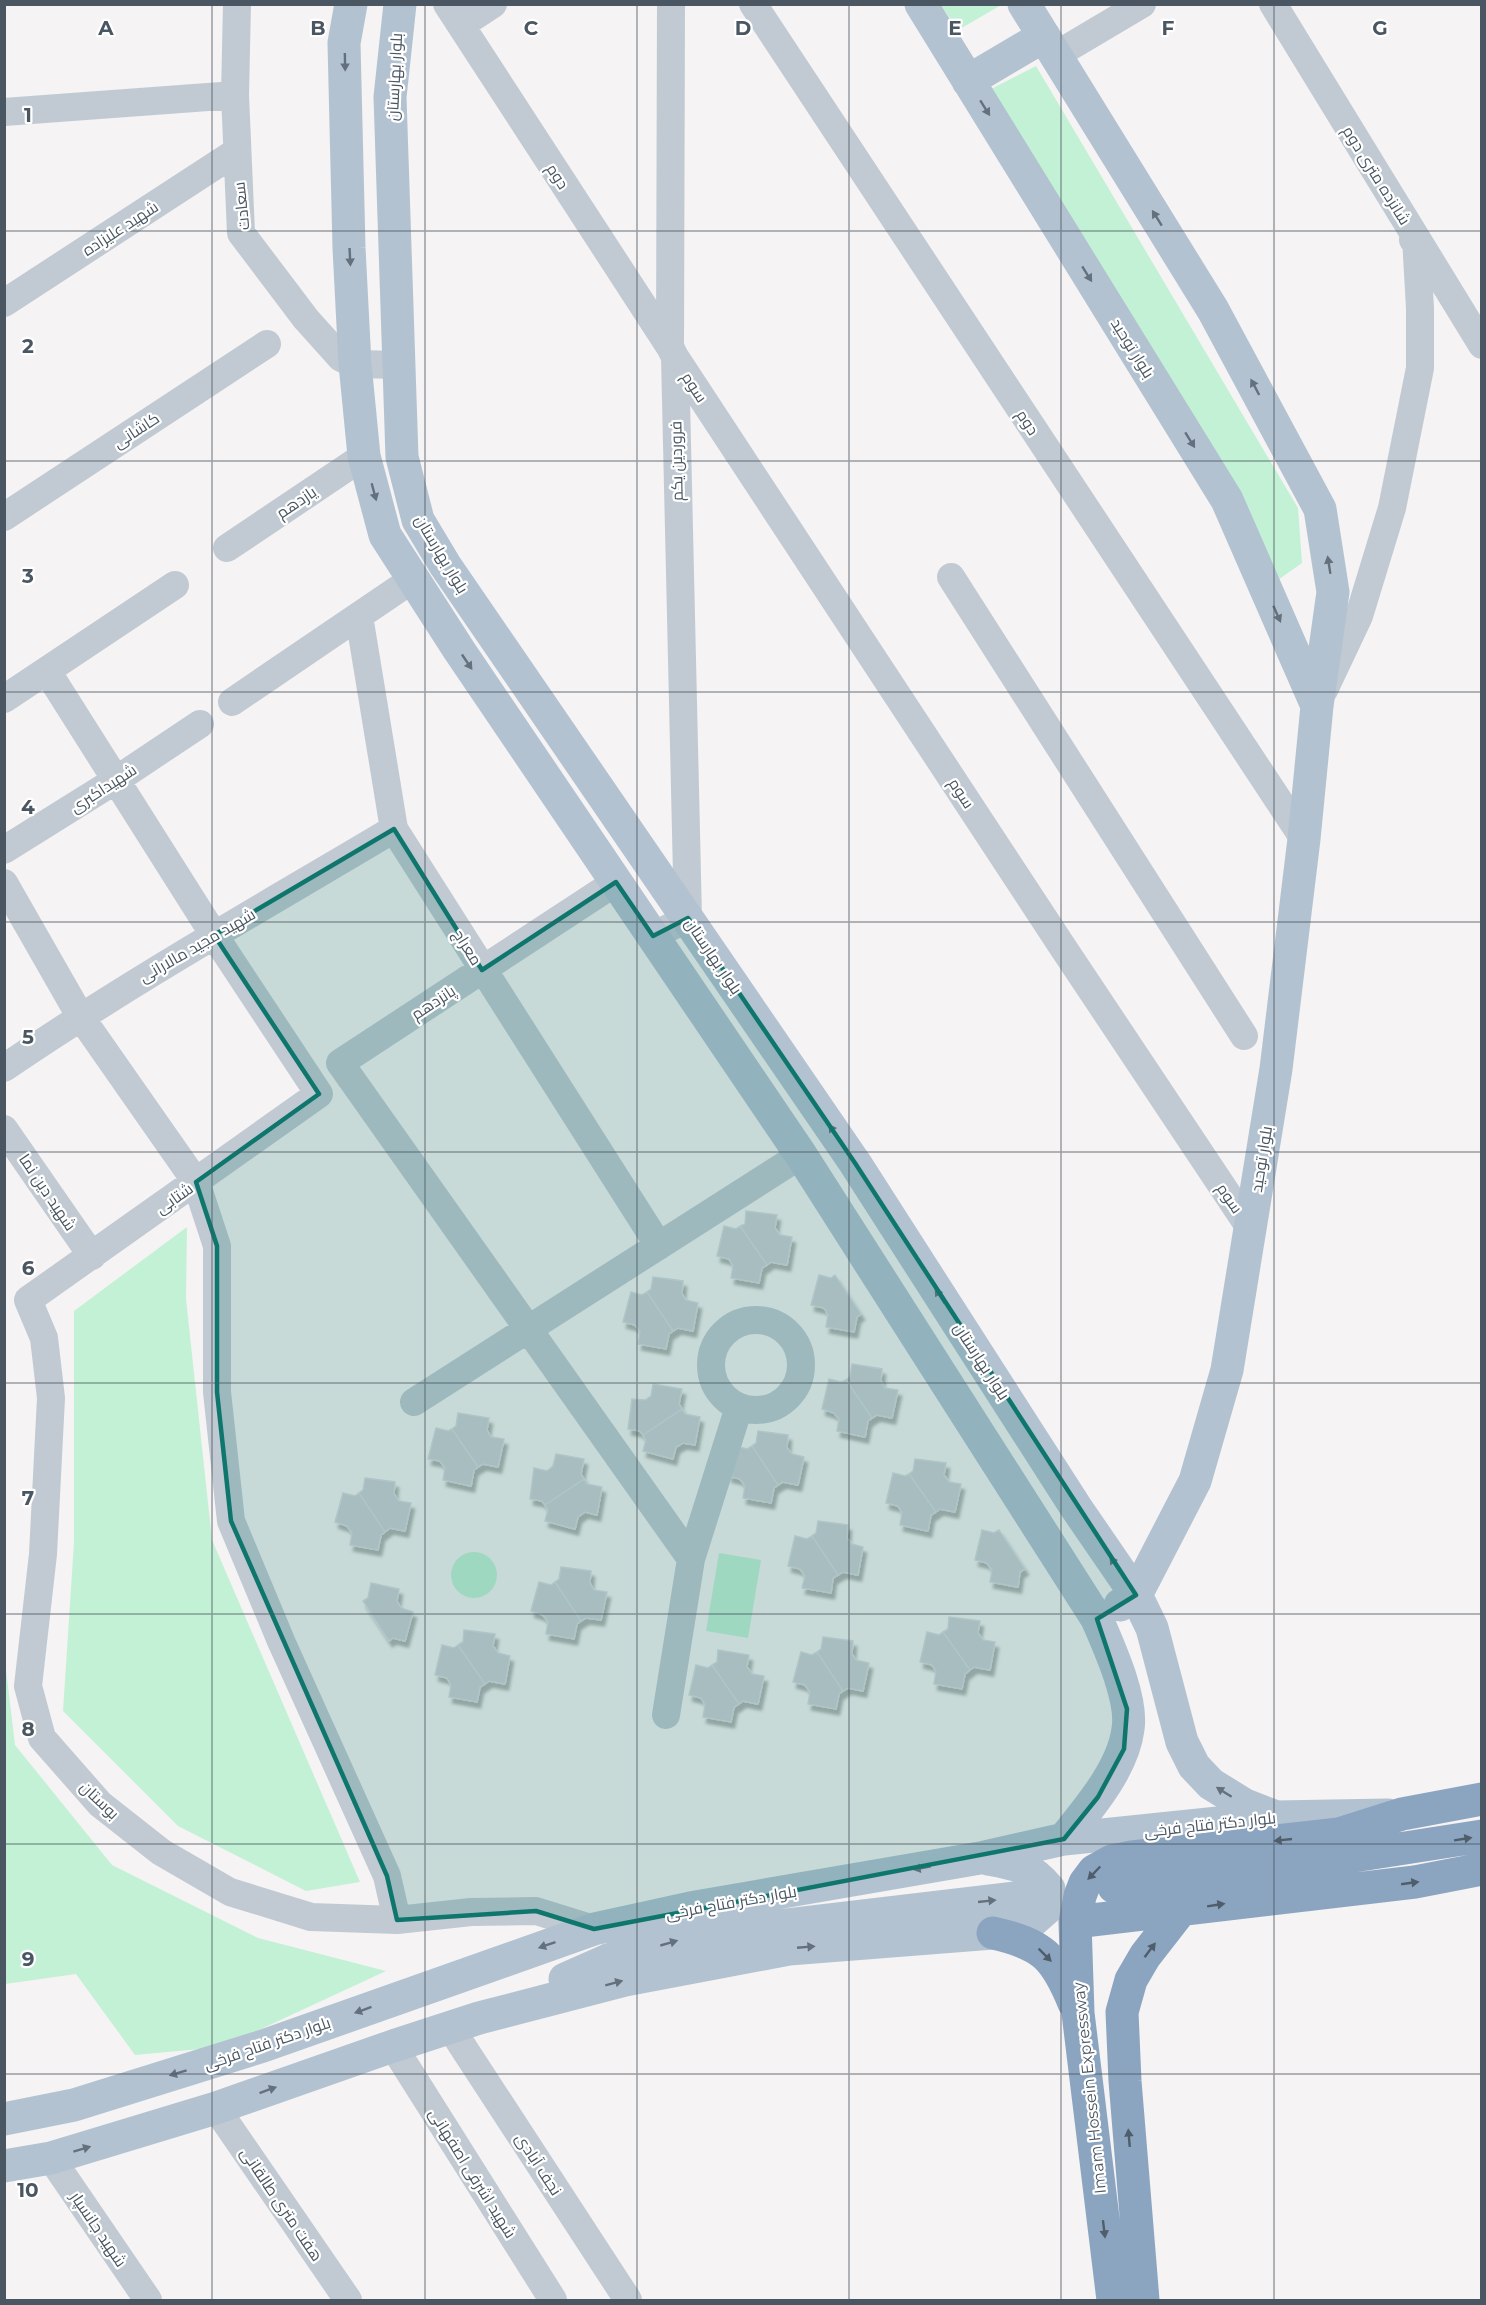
<svg xmlns="http://www.w3.org/2000/svg" width="1486" height="2305" viewBox="0 0 1486 2305" font-family="Montserrat,Cairo,sans-serif">
	<defs>
		<filter id="shadow"><feDropShadow dx="3.5" dy="6" stdDeviation="1.5" flood-color="#0004"/></filter>
	</defs>
	<rect width="100%" height="100%" fill="#f5f3f3"/>
	<path fill="#c3f1d5" d="M1003,4L958,30L941,5V4Z
		M1036,66L1298,508L1302,563L1275,582L991,89Z
		M187,1227L186,1299L212,1540L360,1882L306,1891L178,1826L63,1711L74,1542V1311Z
		M451 1575a23 23 0 1 1 46 0a23 23 0 1 1-46 0Z
		M719,1553L761,1560L748,1638L706,1631Z
		M4,1653L15,1745L112,1865L258,1938L386,1971L222,2047L135,2055L76,1974L5,1984Z"/>
	<path fill="#cdcfd5" stroke="#d7d9de" stroke-width="1.5" filter="url(#shadow)" d="M746,1211L777,1215L775,1228L780,1235L792,1237L787,1265L771,1262L767,1265L740,1226L745,1224Z
		M724,1226L736,1229L740,1226L767,1265L762,1268L759,1283L731,1278L733,1266L729,1259L717,1256Z
		M819,1275L831,1278L835,1275L861,1314L857,1317L854,1332L826,1327L828,1315L824,1308L811,1305Z
		M653,1277L683,1281L682,1294L686,1300L698,1303L693,1331L678,1328L673,1331L647,1292L651,1289Z
		M631,1292L642,1295L647,1292L673,1331L669,1334L666,1349L638,1344L640,1332L635,1325L623,1322Z
		M852,1364L882,1369L881,1381L885,1388L898,1390L892,1418L877,1415L872,1418L846,1380L850,1377Z
		M829,1379L841,1382L846,1380L872,1418L868,1421L865,1437L837,1431L839,1419L834,1413L822,1409Z
		M653,1384L682,1389L679,1404L682,1409L643,1435L640,1431L628,1429L632,1399L645,1400L651,1396Z
		M682,1409L685,1414L700,1417L695,1445L683,1443L676,1447L673,1459L643,1451L646,1440L643,1435Z
		M458,1413L489,1418L487,1430L491,1437L504,1439L498,1467L483,1464L478,1467L452,1429L456,1426Z
		M436,1428L448,1431L452,1429L478,1467L474,1470L471,1486L443,1480L445,1468L440,1461L428,1459Z
		M758,1431L788,1435L787,1448L792,1454L804,1457L798,1485L783,1482L778,1485L752,1446L756,1443Z
		M736,1446L747,1449L752,1446L778,1485L774,1488L771,1503L743,1498L745,1486L740,1479L728,1476Z
		M556,1454L584,1459L581,1474L584,1479L545,1505L542,1501L530,1499L534,1468L547,1471L553,1466Z
		M915,1459L946,1463L944,1475L949,1482L961,1484L955,1512L940,1509L936,1512L909,1474L913,1471Z
		M893,1473L905,1476L909,1474L936,1512L931,1515L928,1531L900,1525L902,1513L898,1506L886,1503Z
		M365,1478L395,1482L394,1494L399,1501L411,1503L405,1531L390,1528L385,1532L359,1493L363,1490Z
		M584,1479L587,1484L602,1487L597,1515L585,1512L578,1517L575,1529L545,1521L548,1510L545,1505Z
		M343,1493L355,1496L359,1493L385,1532L381,1535L378,1550L350,1545L352,1533L347,1526L335,1522Z
		M818,1521L848,1525L847,1538L852,1544L863,1547L858,1575L843,1572L838,1575L812,1536L816,1533Z
		M982,1530L994,1533L999,1530L1025,1569L1020,1572L1018,1587L990,1582L992,1570L987,1563L975,1560Z
		M795,1536L807,1539L812,1536L838,1575L833,1578L831,1593L802,1588L805,1576L800,1569L788,1566Z
		M561,1567L591,1571L590,1583L594,1590L607,1592L601,1620L586,1618L581,1621L555,1582L559,1579Z
		M539,1582L551,1585L555,1582L581,1621L577,1624L574,1639L546,1634L548,1622L543,1615L531,1611Z
		M371,1583L399,1589L397,1601L401,1608L413,1612L405,1641L393,1638L389,1641L363,1601L368,1598Z
		M949,1617L980,1621L978,1633L983,1640L995,1642L990,1670L974,1667L970,1670L943,1632L948,1629Z
		M464,1630L495,1634L493,1646L498,1653L510,1656L505,1684L489,1681L485,1684L458,1645L463,1642Z
		M927,1632L939,1635L943,1632L970,1670L965,1674L962,1689L934,1684L936,1671L932,1665L920,1662Z
		M823,1637L853,1641L852,1654L856,1660L869,1663L863,1691L848,1688L843,1691L817,1652L821,1649Z
		M442,1645L454,1648L458,1645L485,1684L480,1687L477,1702L449,1697L451,1685L447,1678L435,1675Z
		M718,1650L749,1655L747,1667L752,1674L764,1676L758,1704L743,1701L739,1704L712,1665L717,1662Z
		M801,1652L812,1655L817,1652L843,1691L839,1694L836,1709L808,1704L810,1692L805,1685L793,1682Z
		M696,1665L708,1668L712,1665L739,1704L734,1707L731,1722L703,1717L705,1705L701,1698L689,1695Z"/>
	<g fill="none" stroke-linecap="round" stroke-linejoin="round">
		<path stroke="#c1cad2" stroke-width="28" d="M237,4L235,95L241,233L306,319L341,358L355,364L399,365
			M447,4L670,347
			M753,4L1304,839
			M1273,4L1482,345
			M461,25L493,4
			M1056,55L1142,4
			M4,112L235,95
			M4,303L236,152
			M675,357L1062,946L1250,1228
			M4,517L267,344
			M227,548L364,456
			M951,577L1244,1036
			M359,616L394,829L659,1246
			M47,671L214,935L319,1094L28,1300L44,1338L51,1398L43,1554L28,1686L42,1738L100,1804L161,1852L230,1892L311,1917L397,1920L471,1912L536,1911L594,1929
			M1324,690L1359,616L1392,508L1420,368V308L1416,238L1413,240
			M4,699L175,585
			M232,702L413,579
			M4,850L116,780L200,724
			M616,882L340,1063L691,1559L666,1715
			M4,883L80,1016L196,1182L217,1246V1392L231,1521L281,1641L387,1876L397,1920
			M653,936L688,918L675,357L670,347L671,4
			M4,1068C130,982 263,907 394,829
			M4,1129L92,1256
			M711 1365a45 45 0 1 1 90 0a45 45 0 1 1-90 0Z
			M414,1402L801,1155
			M691,1559L739,1407
			M450,2027L628,2300
			M393,2046L553,2300
			M216,2108L348,2300
			M51,2158L148,2300"/>
		<path stroke="#b3c2d1" stroke-width="33" d="M351,4L344,43L349,248L355,364L364,456L385,535L459,650L801,1155L1097,1619C1109,1647 1133,1699 1128,1729C1123,1769 1088,1809 1064,1839
			M400,4L390,97L402,457L418,520L445,565L855,1163L1075,1506L1136,1595L1152,1628L1182,1742L1194,1766L1211,1784L1245,1805L1276,1817
			M921,4L1227,500L1317,706
			M1024,4L1213,310L1320,509L1333,592L1317,706L1304,839L1276,1069L1227,1370L1195,1481L1136,1595L1120,1605
			M968,81L1044,36
			M565,1979L608,1960L693,1936L1024,1897
			M4,2119L74,2105L263,2046L594,1929L690,1908L980,1858L1064,1839L1276,1817L1388,1815
			M4,2166L51,2158L216,2108L393,2046L479,2018L625,1980L789,1949L993,1933L1031,1922L1047,1908L1049,1889C1030,1866 1015,1864 988,1859"/>
		<path stroke="#8ba5c1" stroke-width="33" d="M1114,1887L1309,1863L1482,1836
			M1075,1922L1415,1882L1482,1869
			M993,1933C1042,1944 1055,1956 1074,2003
			M1113,2300L1078,2013L1075,1922L1080,1896L1085,1883L1094,1871L1112,1861L1132,1857L1339,1834L1402,1814L1482,1799
			M1143,2300L1125,2081L1122,2012L1131,1980L1145,1956L1180,1911"/>
	</g>
	<defs><path id="oneway-solid" d="M-6-.8H1V-3.2L6.5 0L1 3.2V.8H-6Z" transform="scale(1.5)"/></defs>
	<g fill="#64717d">
		<use href="#oneway-solid" transform="translate(345 62) rotate(89)"/>
		<use href="#oneway-solid" transform="translate(985 108) rotate(58)"/>
		<use href="#oneway-solid" transform="translate(1157 218) rotate(-122)"/>
		<use href="#oneway-solid" transform="translate(350 257) rotate(87)"/>
		<use href="#oneway-solid" transform="translate(1087 274) rotate(58)"/>
		<use href="#oneway-solid" transform="translate(1255 387) rotate(-118)"/>
		<use href="#oneway-solid" transform="translate(1190 440) rotate(58)"/>
		<use href="#oneway-solid" transform="translate(374 492) rotate(75)"/>
		<use href="#oneway-solid" transform="translate(1329 565) rotate(-99)"/>
		<use href="#oneway-solid" transform="translate(1277 614) rotate(66)"/>
		<use href="#oneway-solid" transform="translate(467 662) rotate(56)"/>
		<use href="#oneway-solid" transform="translate(834 1132) rotate(-124)"/>
		<use href="#oneway-solid" transform="translate(940 1296) rotate(-123)"/>
		<use href="#oneway-solid" transform="translate(1115 1564) rotate(-124)"/>
		<use href="#oneway-solid" transform="translate(1224 1792) rotate(-148)"/>
		<use href="#oneway-solid" transform="translate(922 1868) rotate(170)"/>
		<use href="#oneway-solid" transform="translate(987 1901) rotate(-6)"/>
		<use href="#oneway-solid" transform="translate(669 1943) rotate(-16)"/>
		<use href="#oneway-solid" transform="translate(547 1945) rotate(161)"/>
		<use href="#oneway-solid" transform="translate(806 1947) rotate(-5)"/>
		<use href="#oneway-solid" transform="translate(614 1983) rotate(-15)"/>
		<use href="#oneway-solid" transform="translate(363 2010) rotate(160)"/>
		<use href="#oneway-solid" transform="translate(178 2073) rotate(163)"/>
		<use href="#oneway-solid" transform="translate(268 2090) rotate(-20)"/>
		<use href="#oneway-solid" transform="translate(82 2149) rotate(-17)"/>
	</g>
	<g fill="#505e6b">
		<use href="#oneway-solid" transform="translate(1463 1839) rotate(-9)"/>
		<use href="#oneway-solid" transform="translate(1283 1840) rotate(174)"/>
		<use href="#oneway-solid" transform="translate(1094 1873) rotate(134)"/>
		<use href="#oneway-solid" transform="translate(1410 1883) rotate(-8)"/>
		<use href="#oneway-solid" transform="translate(1216 1905) rotate(-9)"/>
		<use href="#oneway-solid" transform="translate(1150 1950) rotate(-53)"/>
		<use href="#oneway-solid" transform="translate(1045 1955) rotate(45)"/>
		<use href="#oneway-solid" transform="translate(1129 2138) rotate(-95)"/>
		<use href="#oneway-solid" transform="translate(1104 2229) rotate(83)"/>
	</g>
	<path fill="#0f766e" fill-opacity="0.2" stroke="#0f766e" stroke-width="4.5" stroke-linejoin="round" d="M394,829L482,970L616,882L653,936L688,918L855,1163L1136,1595L1097,1619L1127,1709L1124,1749L1098,1797L1064,1839L594,1929L536,1911L397,1920L387,1876L231,1521L217,1392V1246L196,1182L319,1094L214,935Z"/>
	<path fill="none" stroke="#4a5661" stroke-width="1.5" stroke-opacity="0.55" d="M212,4V2300M425,4V2300M637,4V2300M849,4V2300M1061,4V2300M1274,4V2300M4,231H1482M4,461H1482M4,692H1482M4,922H1482M4,1152H1482M4,1383H1482M4,1614H1482M4,1844H1482M4,2074H1482"/>
	<g text-anchor="middle" stroke-width="4.5" stroke-linejoin="round" paint-order="stroke">
		<g font-size="16" fill="#4a5661" stroke="#fff">
			<text transform="translate(394 77) rotate(-87)" y="6">بلوار بهارستان</text>
			<text transform="translate(1377 175) rotate(58)" y="6">شانزده متری دوم</text>
			<text transform="translate(558 176) rotate(57)" y="6">دوم</text>
			<text transform="translate(241 206) rotate(-96)" y="6">سعادت</text>
			<text transform="translate(120 228) rotate(-33)" y="6">شهید علیزاده</text>
			<text transform="translate(1133 348) rotate(58)" y="6">بلوار توحید</text>
			<text transform="translate(695 387) rotate(57)" y="6">سوم</text>
			<text transform="translate(1028 422) rotate(57)" y="6">دوم</text>
			<text transform="translate(136 430) rotate(-33)" y="6">کاشانی</text>
			<text transform="translate(676 461) rotate(-91)" y="6">فروردین یکم</text>
			<text transform="translate(296 502) rotate(-34)" y="6">یازدهم</text>
			<text transform="translate(442 554) rotate(59)" y="6">بلوار بهارستان</text>
			<text transform="translate(103 788) rotate(-33)" y="6">شهیداکبری</text>
			<text transform="translate(962 793) rotate(57)" y="6">سوم</text>
			<text transform="translate(197 945) rotate(-30)" y="6">شهید مجید مالارانی</text>
			<text transform="translate(468 947) rotate(58)" y="6">معراج</text>
			<text transform="translate(714 956) rotate(56)" y="6">بلوار بهارستان</text>
			<text transform="translate(433 1002) rotate(-33)" y="6">پانزدهم</text>
			<text transform="translate(1261 1159) rotate(-81)" y="6">بلوار توحید</text>
			<text transform="translate(48 1192) rotate(56)" y="6">شهید دین نما</text>
			<text transform="translate(174 1198) rotate(-35)" y="6">شتابی</text>
			<text transform="translate(1230 1198) rotate(56)" y="6">سوم</text>
			<text transform="translate(982 1361) rotate(57)" y="6">بلوار بهارستان</text>
			<text transform="translate(100 1800) rotate(44)" y="6">بوستان</text>
			<text transform="translate(1210 1824) rotate(-6)" y="6">بلوار دکتر فتاح فرخی</text>
			<text transform="translate(731 1902) rotate(-10)" y="6">بلوار دکتر فتاح فرخی</text>
			<text transform="translate(267 2043) rotate(-19)" y="6">بلوار دکتر فتاح فرخی</text>
			<text transform="translate(1089 2088) rotate(-96)" y="6">Imam Hossein Expressway</text>
			<text transform="translate(539 2164) rotate(57)" y="6">نجف آبادی</text>
			<text transform="translate(473 2173) rotate(58)" y="6">شهید اشرفی اصفهانی</text>
			<text transform="translate(282 2204) rotate(56)" y="6">هفت متری طالقانی</text>
			<text transform="translate(99 2229) rotate(56)" y="6">شهید جانسپار</text>
		</g>
	</g>
	<g font-size="20" text-anchor="middle" font-weight="bold" fill="#4a5661" stroke="#fff" stroke-width="4.5" stroke-linejoin="round" paint-order="stroke">
		<text x="106" y="35">A</text>
		<text x="318" y="35">B</text>
		<text x="531" y="35">C</text>
		<text x="743" y="35">D</text>
		<text x="955" y="35">E</text>
		<text x="1168" y="35">F</text>
		<text x="1380" y="35">G</text>
		<text x="28" y="122">1</text>
		<text x="28" y="353">2</text>
		<text x="28" y="583">3</text>
		<text x="28" y="814">4</text>
		<text x="28" y="1044">5</text>
		<text x="28" y="1275">6</text>
		<text x="28" y="1505">7</text>
		<text x="28" y="1736">8</text>
		<text x="28" y="1966">9</text>
		<text x="28" y="2197">10</text>
	</g>
	<rect width="1486" height="2305" fill="none" stroke="#4a5661" stroke-width="12"/>
</svg>
